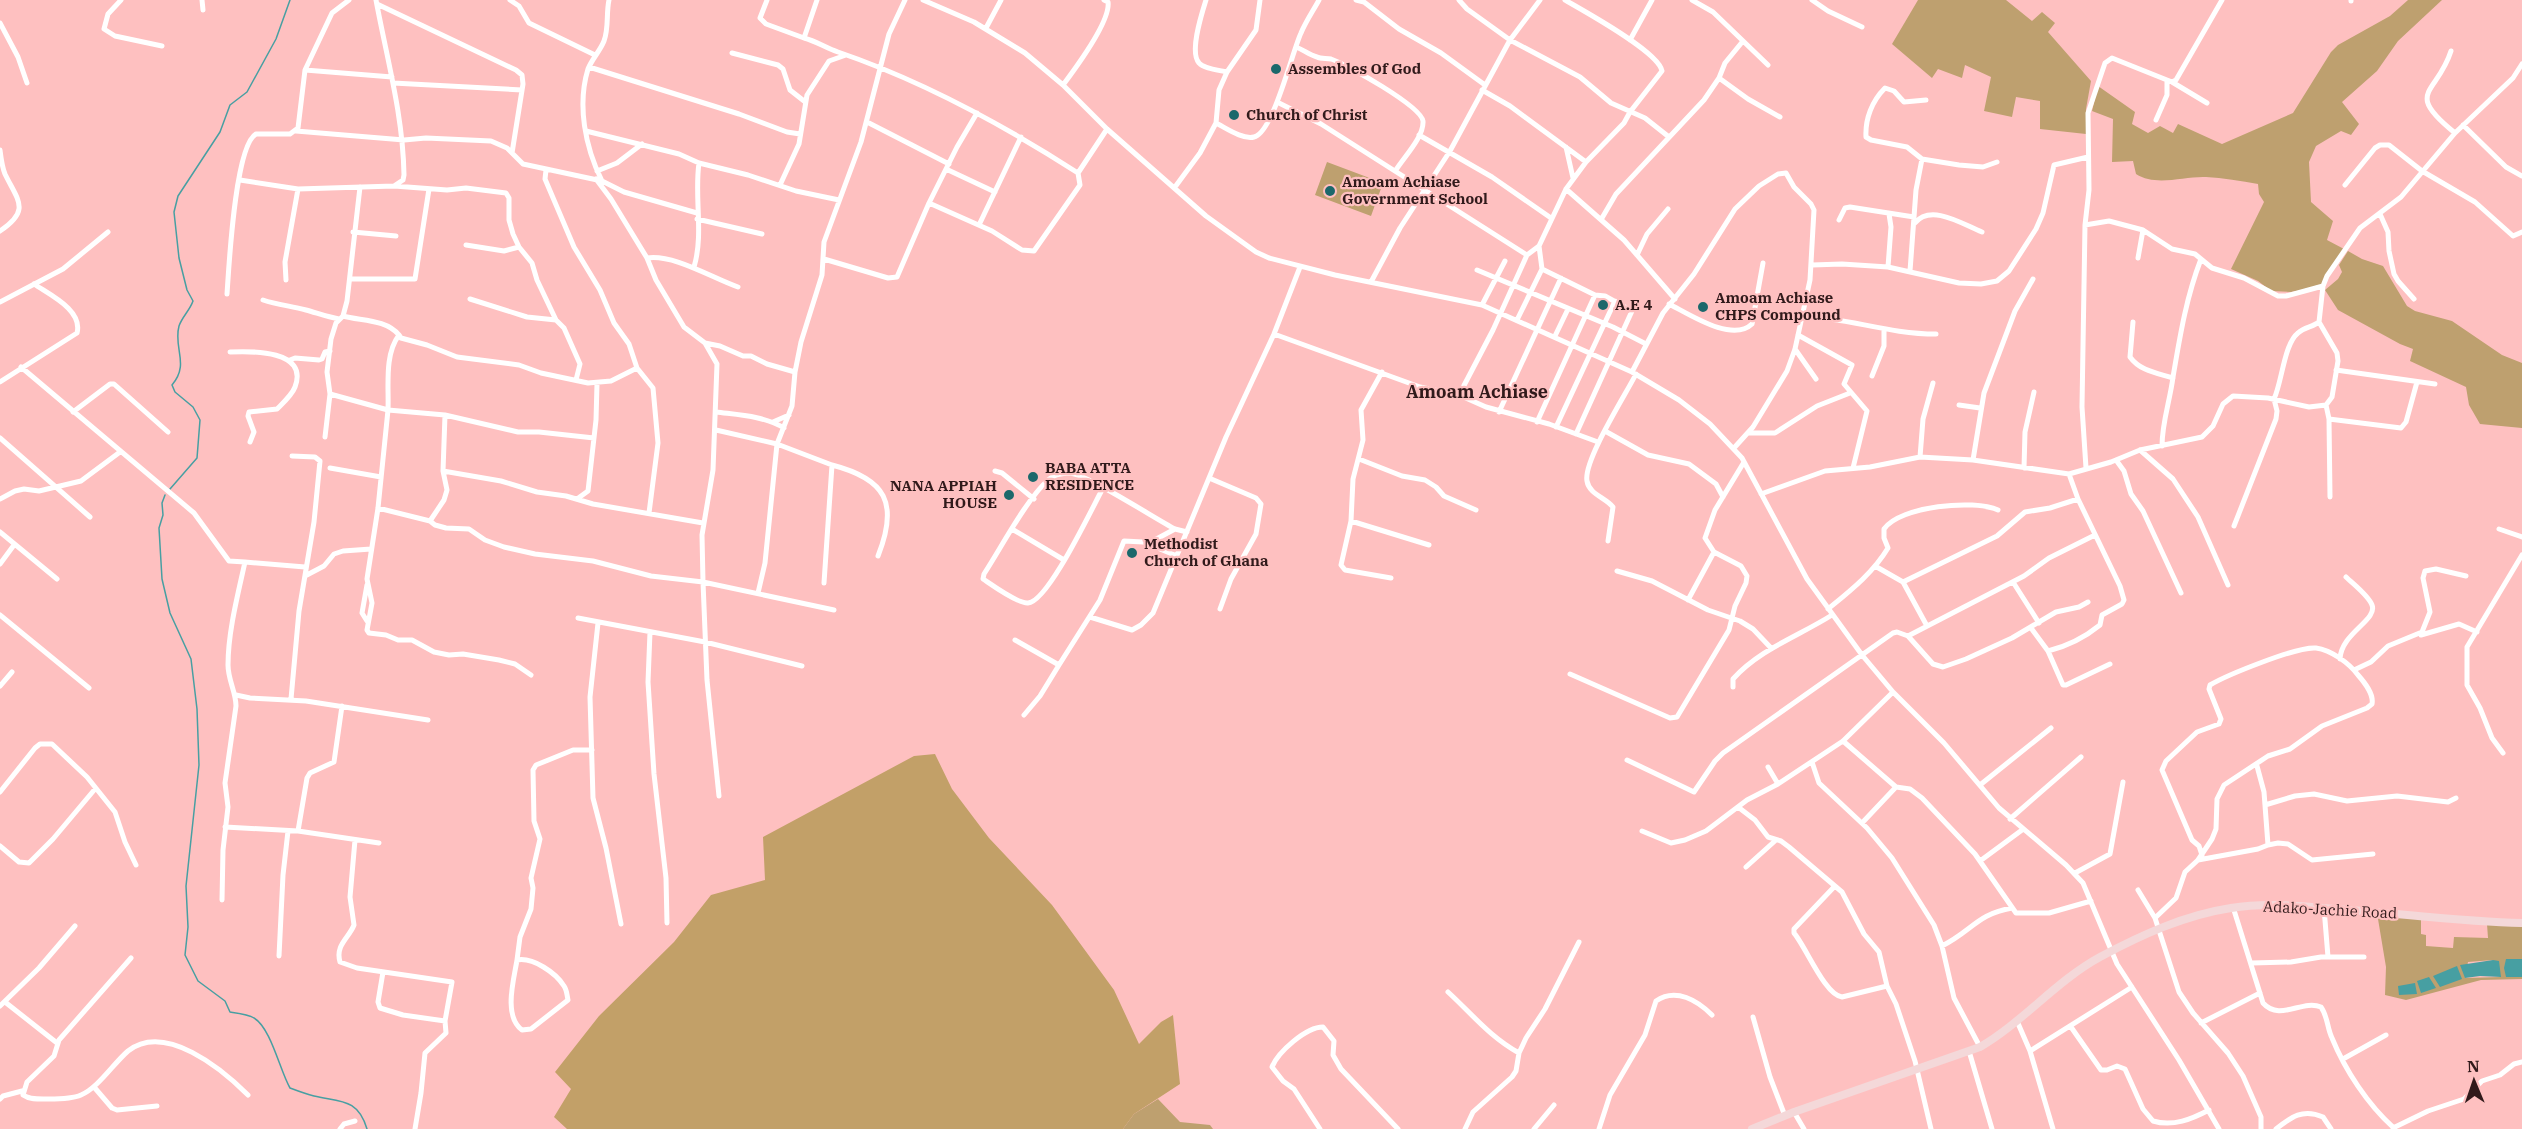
<svg xmlns="http://www.w3.org/2000/svg" width="2522" height="1129" viewBox="0 0 2522 1129" font-family="'IBM Plex Serif',serif">
	<rect width="100%" height="100%" fill="#fec0c0"/>
	<path fill="#bea06f" fill-rule="evenodd" d="M1918,0H2006L2032,21L2042,12L2055,23L2048,32L2091,81L2086,109V134L2040,129V101L2016,97L2012,117L1984,111L1991,77L1965,65L1962,78L1938,69L1932,78L1892,44Z
		M2408,0H2442L2398,41L2377,71L2342,102L2359,124L2351,135L2341,131L2316,146L2309,162L2311,202L2333,221L2327,240L2344,249L2320,287L2291,292L2271,291L2258,281L2231,269L2264,202L2259,194L2258,184C2241,181 2223,178 2206,177C2184,176 2156,187 2136,174L2133,161L2112,162L2113,119L2092,111L2098,86L2135,112L2132,124L2148,133L2160,126L2173,133L2178,124L2222,144L2293,113L2331,52L2338,45L2390,16Z
		M1327,162L1383,183L1371,216L1315,195Z
		M2348,251L2362,259L2383,266L2407,306L2415,311L2452,321L2502,355L2522,363V428L2480,424L2469,405L2466,387L2410,361L2413,349L2400,344L2338,310L2325,290L2338,279L2342,272L2339,265Z
		M2377,913L2421,919V934L2426,935V946L2453,948L2454,937L2488,938L2487,924L2522,925V959H2506V977H2522V979L2481,980L2406,1000L2385,995L2386,967ZM2493,960L2500,977L2465,978L2468,962Z
		M1158,1099L1180,1122L1210,1125L1213,1129H1123L1134,1114Z"/>
	<path fill="#c2a068" d="M935,754L952,789L989,838L1052,905L1114,990L1139,1044L1161,1022L1173,1015L1180,1084L1134,1114L1123,1129H567L554,1117L571,1089L555,1072L599,1016L674,942L711,895L765,880L763,837L914,756Z"/>
	<path fill="#479fa2" d="M2506,959H2522V977H2506L2504,968Z
		M2493,960L2499,961L2501,977L2480,976L2465,978L2460,965Z
		M2457,966L2462,979L2440,987L2433,976Z
		M2429,977L2436,988L2421,993L2417,981Z
		M2415,983L2417,994L2399,995L2398,986Z"/>
	<g fill="none" stroke-linecap="round" stroke-linejoin="round">
		<path stroke="#479fa2" stroke-width="1.5" d="M170,489L197,458L200,420L193,407L175,392L172,385C190,364 173,348 179,326C182,317 190,310 193,301L187,290L179,258L174,212L178,196L220,132L230,105L247,92L276,39L290,0
			M165,495L162,503L163,515L159,528L162,579L170,613L191,659L197,709L199,765L186,886L188,927L185,955L198,981L225,1001L230,1012C237,1013 248,1014 254,1018C271,1028 280,1071 290,1088C298,1091 306,1094 314,1096C340,1102 358,1098 367,1129"/>
		<path stroke="#fff" stroke-width="5" d="M121,0L108,14L104,29L115,36L162,46
			M202,0L203,10
			M376,0C387,59 403,115 404,175L403,180L394,186
			M510,0L519,6L529,23L595,55
			M767,0L760,18L766,24L804,38
			M817,0L804,38C816,41 826,48 838,52C923,81 1002,124 1078,173L1107,129
			M923,0L974,22L1025,53L1063,85L1107,129L1206,216L1256,252L1269,258L1335,275L1482,305L1632,372L1679,400L1710,424L1742,458L1807,579L1862,655L1893,692L1944,743L1999,808L2066,865L2083,883L2117,964L2179,1060L2219,1129
			M1206,0C1202,13 1189,52 1199,63C1204,69 1219,70 1227,72
			M1356,0L1364,2L1399,29L1441,53L1485,85
			M1459,0L1467,9L1510,40L1580,77L1611,103L1645,118L1669,137
			M1692,0L1713,12L1768,65
			M1812,0L1828,11L1862,27
			M2351,1V0
			M377,4L516,70L522,75L523,84L512,153
			M0,23L18,57L27,83
			M986,28L1001,0
			M1630,40L1652,0
			M1296,47C1304,50 1309,55 1317,57C1321,59 1326,58 1331,59C1346,64 1421,106 1423,121C1424,137 1404,157 1396,170
			M2451,51C2437,95 2403,91 2455,133
			M732,53L778,65L783,69L790,90L804,101
			M589,67L739,114L787,132L800,134
			M305,70L392,77
			M1719,78L1748,99L1780,117
			M2172,82L2207,103
			M393,83L522,90
			M1063,85C1075,69 1111,21 1108,2L1104,0
			M1482,90L1510,106L1586,162
			M1926,100L1904,102L1894,91L1885,88C1872,101 1865,119 1866,137L1871,140L1907,147L1922,159L1959,165L1983,167L1997,162
			M1279,103L1321,124L1527,255
			M2156,120L2167,95V82
			M867,122L949,164
			M1216,123C1226,128 1243,140 1254,137C1273,133 1292,52 1301,33C1306,21 1313,11 1319,0
			M2463,125L2506,167L2522,176
			M296,131L404,140L426,138L491,141L507,148L523,164L602,181L624,192L697,213
			M586,131L679,154L699,163L748,175L796,191L839,200
			M1419,135L1492,177L1551,218
			M1566,147L1573,178
			M0,150C1,158 2,167 5,174C18,201 31,210 0,231
			M946,169L995,192
			M546,170L545,179L574,247L600,290L614,323L629,344L637,368L653,388L658,443L649,513
			M597,171L617,163L642,144
			M596,179L611,199L647,258L656,280L684,327L705,343L717,364L713,470L702,535L703,582L834,610
			M240,180L298,189L394,186L447,190L466,188L506,193L509,198V220L513,234L519,247L532,263L537,280L556,320L564,328L580,364L576,380
			M602,181C585,147 577,105 588,69C592,59 600,51 604,41C609,28 606,13 609,0
			M780,185L799,144L807,95L829,61L846,55
			M2345,185L2375,148L2380,145H2389L2422,171L2475,202L2513,236L2522,232
			M360,187L347,301L343,316L336,323L331,339L327,372L330,394L388,410L378,508L367,579L372,603L367,630L369,633L386,635L398,640H412L434,652L449,655L463,654L499,660L515,664L531,675
			M1175,187L1200,153L1216,123L1219,90L1227,72L1256,30L1260,0
			M1566,189L1624,240L1675,299
			M929,203L992,231L1022,250L1034,251L1080,185L1078,173
			M2380,214L2388,232L2389,251L2394,274L2398,281L2414,299
			M1602,218L1616,194L1704,100L1719,78L1725,63L1743,41
			M697,219L762,234
			M1839,220L1845,208L1850,207L1914,217
			M1915,223C1931,203 1964,225 1982,232
			M979,225L1021,137
			M2085,225L2089,190L2088,113L2105,63L2112,58L2172,82L2176,80L2222,0
			M353,232L396,236
			M466,245L504,251L519,247
			M1539,246L1542,269L1595,295L1605,296L1632,311L1576,434
			M1637,255L1647,234L1668,209
			M647,258C674,254 712,278 738,287
			M2138,258L2143,230
			M824,259L888,278L897,277L929,203L957,147L977,113
			M1812,265L1842,264L1888,267L1959,283L1981,284L1997,281L2009,271L2036,229L2043,213L2054,165L2088,157
			M694,267C704,234 694,197 699,163
			M1888,267L1891,227L1889,214
			M1477,270L1613,327L1646,344
			M1910,271L1916,190L1922,159
			M350,279H415L429,189
			M286,280L285,262L298,189
			M1371,282L1400,228L1450,151L1510,40L1540,0
			M227,294C229,266 235,146 256,134H290L298,128L305,70L332,13L349,0
			M470,299L527,317L556,320
			M263,300C278,305 292,306 306,310C317,313 327,317 339,319
			M0,302L63,269L108,232
			M1669,304C1689,314 1732,343 1752,324L1763,263
			M1482,305L1505,261
			M343,316C361,321 386,319 399,335C384,355 389,387 388,410L445,415L443,471L447,490L444,500L430,521
			M1802,316C1849,318 1888,334 1936,334
			M1517,320L1542,269
			M2133,322L2130,357C2140,371 2157,373 2173,378
			M1274,334L1420,387L1459,395L1486,407L1549,424L1598,442
			M399,335L401,338L427,345L457,357L519,365L541,373L588,383L611,381L637,368
			M1798,335L1852,365L1844,384L1867,411L1853,468
			M1555,336L1568,309
			M705,343L720,346L743,356H751L767,364L795,372L801,342L822,275L824,242L861,142L889,34L905,0
			M1795,349L1816,379
			M230,352C252,351 309,350 295,387C292,395 283,403 277,409L249,412L248,416L254,432L250,442
			M290,360L295,358L319,360L322,359L325,352L330,351
			M21,367L194,513L229,561L245,562
			M2336,370L2435,384
			M1382,372L1361,410L1363,440L1353,479L1351,521L1341,565L1345,570L1391,578
			M1632,372L1663,313L1694,274L1735,209L1759,186L1778,174L1786,173L1794,187L1811,204L1814,210L1810,280L1795,349L1787,371L1753,427L1734,448
			M1872,376L1884,346V330
			M0,382L77,333C83,310 50,295 34,284
			M1459,395L1493,330L1527,255L1539,246L1566,189L1586,162L1624,123L1630,112L1662,71C1659,52 1584,11 1565,0
			M1959,405L1980,408
			M2326,405L2329,419L2330,497
			M73,412L110,384H114L168,432
			M716,412C739,415 764,416 784,428
			M1499,412L1561,278
			M445,415L518,432H539L594,438
			M2329,419L2401,428L2406,422L2417,382
			M773,422L789,415
			M1537,422L1595,295
			M1556,427L1615,301
			M716,430L777,444L832,465L824,583
			M1605,431L1648,455L1689,464L1716,484L1723,497
			M1749,433H1775L1817,406L1850,393
			M325,437L330,394
			M0,438L90,517
			M2162,446C2162,422 2170,401 2173,377C2180,336 2186,298 2201,259
			M2140,450L2173,479L2198,517L2228,585
			M1920,457L1923,419L1933,383
			M1359,459L1402,476L1425,480L1436,487L1444,496L1476,510
			M1973,460L1984,393L2015,311L2033,279
			M2116,460L2124,471L2131,494L2143,511L2181,593
			M832,465C886,479 899,503 878,556
			M330,468L381,477
			M2024,468L2025,432L2034,392
			M2086,468L2082,407L2085,225L2109,221L2143,230L2172,249L2195,254L2212,268L2244,278L2278,296H2286L2323,286
			M443,471L501,481L537,492L566,496L593,504L703,523
			M995,471L1002,473L1034,499
			M1209,478L1256,498L1261,504L1256,534L1231,579L1220,609
			M1103,488C1092,508 1048,602 1028,603C1018,604 992,585 983,579L984,574C1001,548 1026,500 1048,480C1054,475 1062,473 1070,473C1088,475 1154,518 1175,529L1187,532
			M1761,494L1825,471L1870,467L1920,457L1973,460L2069,474L2111,462L2140,450L2202,437L2213,426L2223,404L2233,396L2268,398L2309,407L2326,405L2332,397L2338,361L2337,353L2319,322L2323,286L2327,276L2360,228L2401,197L2455,133L2513,78L2522,64
			M0,499L15,491L24,489L39,491L81,481L120,452
			M577,499L588,491L596,420L597,384
			M378,508L430,521L435,525L446,528L469,529L485,540L504,547L535,554L593,561L651,576L703,582L707,680L719,796
			M1351,521L1429,545
			M2234,526L2276,419L2277,411L2274,399C2282,382 2284,344 2298,333C2304,327 2313,327 2319,322
			M1012,529L1064,560
			M2499,529L2522,537
			M0,532L57,579
			M1608,541L1613,507C1606,498 1589,494 1587,481C1583,461 1626,394 1636,374
			M1149,543L1175,529
			M0,564L14,545
			M1875,566L1903,582L1927,626
			M1617,571L1652,581L1708,610L1740,621L1753,629L1771,648
			M305,576L324,566L334,554L343,551L371,549
			M1903,582L1997,536L2025,512L2050,508L2078,499
			M2013,582L2039,623
			M758,593L765,563L777,444L792,406L795,372
			M1688,600L1714,552
			M1828,609C1850,591 1873,573 1888,548L1884,538V529C1900,506 1974,499 1998,510
			M0,615L89,688
			M1090,617L1132,630L1141,625L1153,613L1226,437L1274,334L1300,267
			M578,618L705,642L802,666
			M367,621L362,613L367,585
			M598,623L590,697L593,798L606,848L621,924
			M2031,628L2048,651C2068,646 2084,638 2100,625L2102,615L2122,604L2124,600L2120,586L2078,499L2069,474
			M650,632L648,682L654,774L666,878L667,923
			M2421,635L2459,624L2477,632
			M1908,636L2024,576L2049,558L2095,535
			M1015,640L1059,665L1100,600L1124,541L1143,542L1177,556
			M2048,651L2063,685H2066L2110,664
			M2340,659C2341,633 2378,620 2372,605C2368,595 2353,584 2346,577
			M2354,670L2371,662L2388,646L2422,632L2430,612L2423,578L2425,571L2436,569L2466,576
			M1570,674L1670,718L1677,717L1729,630L1735,606L1746,583L1747,576L1741,566L1714,552L1705,538L1715,510L1744,462
			M0,686L12,672
			M1733,687V679C1760,649 1799,636 1832,615
			M236,695L250,698L306,701L428,720
			M291,699L299,611L314,522L320,461L315,457L292,456
			M1024,715L1040,696L1059,665
			M1843,741L1896,787L1910,789L1922,798L1975,854L2016,913H2049L2091,901
			M2503,753L2492,738L2480,708L2467,685V647L2522,555
			M1627,760L1694,792L1715,761L1723,753L1893,633L1897,632L1908,636L1933,664L1943,667L1966,659L2012,638L2056,612L2079,607L2088,602
			M1812,762L1819,783L1867,828L1892,858L1934,925L1942,946L1954,998L1980,1047
			M1778,784L1843,741L1893,692
			M1980,785L2051,728
			M0,792L35,748L40,744H52L87,777L115,812L125,842L136,865
			M2265,805L2295,796L2314,794L2347,801L2397,796L2448,802L2456,798
			M1738,807L1755,820L1768,837L1781,841L1789,847L1842,892L1864,934L1879,952L1887,986L1896,1004L1915,1061L1931,1129
			M2010,819L2081,757
			M1862,823L1896,787
			M225,827L298,831L379,843
			M298,831L307,778L310,773L334,762L342,706
			M1642,831L1671,843L1685,840L1706,831L1747,800L1778,784L1768,767
			M355,840L350,897L354,925C349,938 335,945 340,962L357,968L452,982L445,1021L446,1033L425,1053L421,1093L415,1129
			M2268,845L2278,843L2288,844L2312,860L2373,854
			M0,846L19,862L29,863L53,839L95,789
			M2202,855L2199,846L2192,840L2162,770L2166,761L2197,732L2219,724L2221,719L2209,689L2210,685C2227,675 2298,646 2316,648C2331,650 2349,663 2358,675C2365,683 2374,694 2372,704L2367,708L2322,726L2290,749L2268,756L2224,785L2217,799L2216,829L2212,839L2198,860L2185,872L2176,898L2155,918L2179,992L2193,1013L2228,1053L2243,1076L2261,1117V1129
			M2198,860L2258,849L2268,845L2264,792L2257,766
			M1980,861L2022,830
			M1746,867L1776,840
			M2075,873L2110,854L2123,782
			M1834,887L1794,929V933C1806,947 1825,995 1842,997L1887,986
			M2138,890L2155,918
			M222,900L223,850L228,807L225,783L236,706C236,692 228,680 228,665C228,632 238,594 245,562L305,567
			M2233,907L2263,1003C2280,1022 2302,999 2321,1007C2328,1017 2327,1028 2332,1038C2345,1070 2368,1105 2394,1128
			M2324,908L2328,957
			M1942,946C1972,931 1977,914 2012,908
			M279,956L283,875L288,831
			M131,958L59,1040L54,1056L27,1082L23,1095C30,1100 40,1099 49,1099C59,1099 72,1099 81,1095C98,1088 113,1064 128,1051C165,1022 222,1069 248,1095
			M517,960C514,979 503,1016 522,1030L531,1029L568,1000C567,996 567,990 564,986C556,973 533,957 517,960L520,937L531,909L533,888L531,878L540,839L534,821L533,770L536,765L573,750H592
			M2252,963L2291,962L2321,957H2364
			M383,972L378,1002L380,1008L403,1015L445,1021
			M1448,992C1472,1014 1490,1037 1519,1053
			M5,1002L57,1043
			M0,1006L39,968L75,926
			M1753,1017L1770,1077L1785,1116
			M2017,1021L2030,1051L2053,1129
			M2201,1023L2260,993
			M2071,1027L2101,1070H2107L2117,1066L2125,1069L2143,1109L2153,1121C2173,1127 2192,1119 2209,1110
			M1969,1051L1992,1129
			M2030,1051L2132,987
			M2343,1059L2386,1035
			M94,1087L112,1108L117,1110L157,1106
			M0,1099L3,1096L22,1091
			M1794,1112L1804,1129
			M2393,1128L2428,1111L2464,1099L2482,1081L2500,1075L2514,1064L2522,1062
			M340,1129L344,1124L355,1121
			M1320,1129L1294,1089L1283,1081L1272,1067C1278,1052 1306,1027 1323,1027L1334,1041L1333,1055L1341,1069L1398,1129
			M1465,1129L1473,1112L1512,1077L1516,1071L1519,1053L1526,1038L1545,1009L1579,942
			M1534,1129L1554,1105
			M1599,1129L1610,1095L1645,1035L1656,1001C1676,987 1698,1001 1712,1015
			M2276,1129C2291,1117 2303,1108 2323,1117L2331,1129"/>
		<path stroke="#f4d8d9" stroke-width="8" d="M1752,1129L1794,1112L1980,1047C2023,1022 2056,981 2100,957C2141,935 2185,915 2231,908C2266,902 2301,906 2336,909C2398,913 2460,922 2522,923"/>
	</g>
	<g fill="#1b686b" stroke="#fec0c0" stroke-width="2">
		<circle cx="1276" cy="69" r="6"/>
		<circle cx="1234" cy="115" r="6"/>
		<circle cx="1330" cy="191" r="6"/>
		<circle cx="1603" cy="305" r="6"/>
		<circle cx="1703" cy="307" r="6"/>
		<circle cx="1033" cy="477" r="6"/>
		<circle cx="1009" cy="495" r="6"/>
		<circle cx="1132" cy="553" r="6"/>
	</g>
	<g text-anchor="middle" stroke-width="4.5" stroke-linejoin="round" paint-order="stroke">
		<g font-size="15" font-weight="bold" fill="#311a1b" stroke="#fec0c0" text-anchor="start">
			<text x="1288" y="74">Assembles Of God</text>
			<text x="1246" y="120">Church of Christ</text>
			<text x="1342" y="187">Amoam Achiase<tspan x="1342" dy="17">Government School</tspan></text>
			<text x="1715" y="303">Amoam Achiase<tspan x="1715" dy="17">CHPS Compound</tspan></text>
			<text x="1615" y="310">A.E 4</text>
			<text x="1045" y="473">BABA ATTA<tspan x="1045" dy="17">RESIDENCE</tspan></text>
			<text x="997" y="491" text-anchor="end">NANA APPIAH<tspan x="997" dy="17">HOUSE</tspan></text>
			<text x="1144" y="549">Methodist<tspan x="1144" dy="17">Church of Ghana</tspan></text>
		</g>
		<g font-size="15" fill="#311a1b" stroke="#fec0c0">
			<text transform="translate(2330 910) rotate(3)" y="5">Adako-Jachie Road</text>
		</g>
		<g font-size="18" font-weight="bold" fill="#311a1b" stroke="#fec0c0">
			<text x="1477" y="398">Amoam Achiase</text>
		</g>
	</g>
	<g transform="translate(2474 1081) rotate(358)" stroke="#fec0c0" stroke-width="4.5" paint-order="stroke">
	<path d="M0-4.5L10 22L0 15L-10 22Z" fill="#311a1b"/>
	<text y="-9" font-size="16" font-weight="bold" text-anchor="middle" fill="#311a1b">N</text>
	</g>
</svg>
